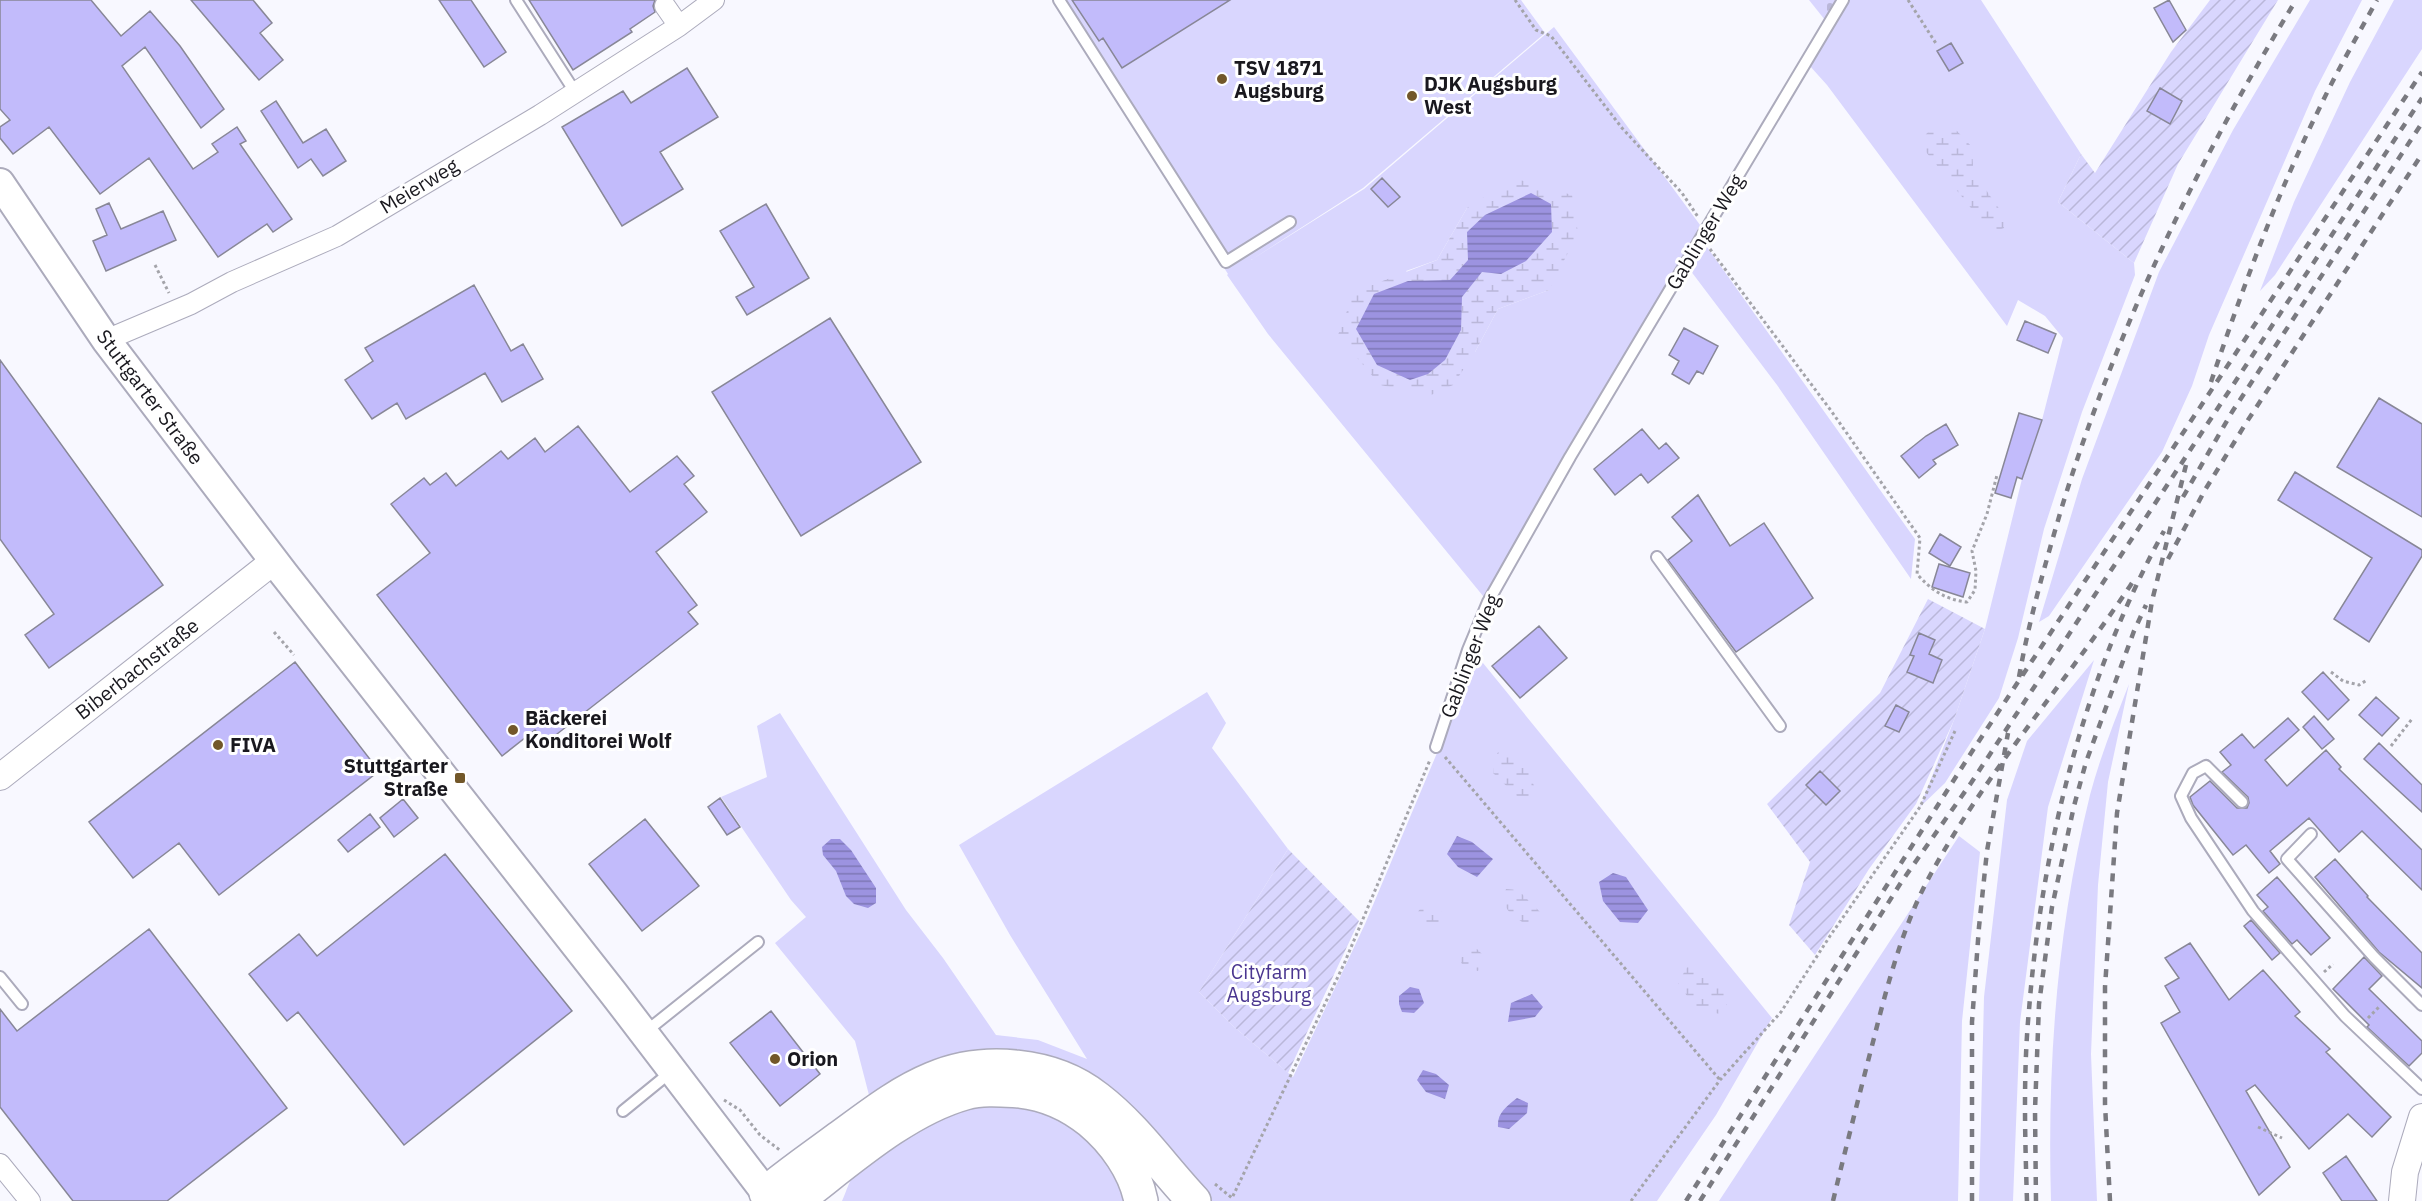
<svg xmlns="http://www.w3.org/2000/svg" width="2422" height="1201" viewBox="0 0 2422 1201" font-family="'IBM Plex Sans',sans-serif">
	<defs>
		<pattern id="wetland-marsh" width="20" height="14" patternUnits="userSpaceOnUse" patternTransform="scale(1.5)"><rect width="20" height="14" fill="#d9d6fe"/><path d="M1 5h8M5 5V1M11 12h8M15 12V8" fill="none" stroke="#bab7d9"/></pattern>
		<pattern id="cemetery-stones" width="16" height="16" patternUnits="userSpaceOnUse" patternTransform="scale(1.5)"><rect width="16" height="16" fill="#d9d6fe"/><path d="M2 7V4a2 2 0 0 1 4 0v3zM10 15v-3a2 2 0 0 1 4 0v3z" fill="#bab7d9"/></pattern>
		<pattern id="garden-furrows" width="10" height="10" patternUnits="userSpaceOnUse" patternTransform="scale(1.5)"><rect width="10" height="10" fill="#d9d6fe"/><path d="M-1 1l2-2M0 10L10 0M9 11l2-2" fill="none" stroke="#bab7d9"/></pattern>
		<pattern id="water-rules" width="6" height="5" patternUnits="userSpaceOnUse" patternTransform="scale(1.5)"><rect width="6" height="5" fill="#9c93e0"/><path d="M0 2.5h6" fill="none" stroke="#7e77b5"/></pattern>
	</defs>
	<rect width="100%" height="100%" fill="#f8f8ff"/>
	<path fill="#d9d6fe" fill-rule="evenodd" d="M1053,0H1521L1545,33L1363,188L1251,260L1364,189L1554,27L1703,229L1488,602L1268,334L1227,275L1228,274ZM1467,208L1549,290L1498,309L1475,352L1406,271L1437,260Z
		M1848,0H1981L2081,154L2058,202L2134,263L2135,275L2082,412L2044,529L2018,638L1999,698L1945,783L1920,807L1954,720L1985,629L2022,479L2042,420L2063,338L2045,316L2018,300L2007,326L1827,85L1809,65Z
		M2310,0H2362L2315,91L2209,335L2192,386L2162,452L2049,616L2039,622L2082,479L2159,272L2233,130Z
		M2394,0H2422V49L2275,275L2260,291L2294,202L2350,82Z
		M1702,240L1915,539L1911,579L1777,385L1687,266Z
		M1474,652L1772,1018L1716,1115L1657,1201H1205L1104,1090L870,1099L855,1041L775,943L806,917L791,900L721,797L767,777L757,726L780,713L906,910L943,958L996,1035L1038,1040L1087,1059L1010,935L959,845L1207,692L1226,723L1212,748L1288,849L1199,992L1233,1026L1293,1077L1365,924L1437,753Z
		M2094,660L2048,807L2020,1022L2013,1201H1979L1984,997L2007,800L2027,741Z
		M2129,684L2108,782L2098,885L2091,1054L2097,1201H2051C2047,1064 2057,929 2090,795C2100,757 2115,720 2129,684Z
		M1959,836L1980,852L1962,1021L1958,1201H1719Z
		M984,1099L1063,1112L1111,1160L1128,1201H842C847,1190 850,1177 859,1168C890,1133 942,1118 984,1099Z"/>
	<path fill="url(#wetland-marsh)" d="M1940,124L1957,131L1972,147L1973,166L1988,193L2005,217L2004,228L1991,233L1922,147L1926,134Z
		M1513,178L1572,195L1578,233L1549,290L1498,309L1475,352L1453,385L1431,395L1380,385L1338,335L1354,292L1437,260L1467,208Z
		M1502,746L1529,773L1536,791L1524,803L1493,773L1495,757Z
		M1506,889L1518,890L1540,912L1536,921L1526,925C1512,914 1499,909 1506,889Z
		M1423,905H1436L1444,915L1445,925L1436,933L1422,923L1417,913Z
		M1466,948L1477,949L1488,960L1478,971L1464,968L1460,960Z
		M1690,962L1732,997L1720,1014L1696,1009L1678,983Z"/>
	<path fill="url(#cemetery-stones)" d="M1809,0H1837L1825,20Z"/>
	<path fill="url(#garden-furrows)" d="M2210,0H2278L2178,164L2134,263L2058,202L2081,154L2095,173L2171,52Z
		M1928,599L1985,629L1954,720L1916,804L1869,869L1815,955L1789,925L1810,862L1767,804L1880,693Z
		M1288,849L1359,921L1288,1073L1233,1026L1199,992Z"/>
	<path fill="url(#water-rules)" d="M1531,193L1551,204L1552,232L1526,261L1501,274L1482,272L1462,297L1461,330L1445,360L1428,374L1410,380L1377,365L1356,329L1374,294L1408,281L1450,280L1468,260L1467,232L1485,215Z
		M1457,836L1472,842L1493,859L1477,877L1458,867L1447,854Z
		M831,839H840L851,850L876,888V903L868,908L854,904L846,896L836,871L823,855L822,847Z
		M1613,873L1626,877L1648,910L1638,923L1620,922L1603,901L1599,882Z
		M1410,987L1419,989L1424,1003L1414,1013L1402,1012L1399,1004V996Z
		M1532,994L1543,1007L1535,1017L1508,1022L1511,1003Z
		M1423,1070L1436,1074L1449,1085L1445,1099L1426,1092L1417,1080Z
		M1517,1098L1528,1103L1527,1113L1509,1129L1498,1127C1497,1113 1506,1107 1517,1098Z"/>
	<path fill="#c2bbfb" stroke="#888797" stroke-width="1.5" d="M0,0H91L121,36L150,11L180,46L224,109L201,128L145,47L122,66L193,169L218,152L212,144L237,127L246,141L240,144L292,219L273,232L267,224L218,257L149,158L100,194L49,127L13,154L0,138V127L10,120L0,109Z
		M191,0H253L272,23L260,33L283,60L259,80Z
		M439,0H471L506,52L484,67Z
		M529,0H655L653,6L655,12L630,29L632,32L573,70Z
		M1072,0H1230L1122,68L1103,38L1099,41Z
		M2169,0L2186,30L2173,42L2154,8Z
		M1951,43L1963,63L1949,71L1937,51Z
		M687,68L718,117L660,152L683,189L622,226L562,127L623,91L631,103Z
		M2160,88L2182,101L2170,124L2147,111Z
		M276,101L303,143L326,129L346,161L323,176L311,159L298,168L261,111Z
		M1382,178L1400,197L1388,207L1371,189Z
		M109,203L121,229L163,211L176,240L106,271L93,241L107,235L96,209Z
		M766,204L809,278L747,315L736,297L754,287L720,231Z
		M474,285L511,351L523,344L543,379L502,402L485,373L406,419L397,403L372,419L345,380L373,361L365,348Z
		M830,318L921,462L801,536L712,392Z
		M2025,321L2056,334L2048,353L2017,340Z
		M1684,328L1718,346L1703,374L1697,371L1689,384L1672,374L1679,361L1669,355Z
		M0,360L163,585L49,668L25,635L54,614L0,539Z
		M2379,398L2422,424V517L2337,467Z
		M2019,413L2042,420L2022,479L2017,477L2011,498L1995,493Z
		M1946,424L1958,445L1933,460L1936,464L1919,478L1901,456L1926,436Z
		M578,426L630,492L677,456L694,476L684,484L707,512L656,552L697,605L688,612L698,624L557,734L561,739L550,748L535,730L502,756L377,595L430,553L391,504L424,478L430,485L446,473L456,486L501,451L508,459L535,438L545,452Z
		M1642,429L1659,449L1666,443L1679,458L1648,483L1641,474L1615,495L1594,469Z
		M2295,472L2422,550V556L2369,642L2334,619L2372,558L2278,500Z
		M1698,495L1730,546L1764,523L1813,598L1736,652L1668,560L1692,541L1672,517Z
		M1940,534L1961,547L1950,566L1929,553Z
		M1939,564L1970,573L1963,597L1932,587Z
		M1539,626L1567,658L1520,698L1492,666Z
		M1919,633L1935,640L1929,654L1942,660L1933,683L1907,672L1914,656L1910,655Z
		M295,662L379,771L219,895L179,843L133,878L89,822Z
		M2323,672L2349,700L2328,720L2302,692Z
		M2376,697L2399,718L2382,736L2359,715Z
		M1896,705L1909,712L1899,732L1885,726Z
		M2314,716L2334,739L2322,749L2303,727Z
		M2288,718L2299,730L2265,760L2287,786L2326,750L2341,767L2339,769L2422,850V890L2362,831L2339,852L2309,818L2270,851L2280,864L2269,873L2246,845L2233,855L2193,805L2190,797L2210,781L2237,808H2247L2249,803L2248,797L2222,772L2231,765L2220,752L2242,734L2254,748Z
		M2379,743L2422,785V812L2364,759Z
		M1820,771L1840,791L1826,805L1806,785Z
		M720,798L740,827L727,835L708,807Z
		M403,799L418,818L394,837L380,818Z
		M370,814L380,827L348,852L338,840Z
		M645,819L699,886L642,931L589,864Z
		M445,854L572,1011L404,1145L298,1012L287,1021L249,974L299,934L317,956Z
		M2335,859L2368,896L2367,897L2422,953V988L2379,952L2315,877Z
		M2277,877L2330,938L2311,955L2297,940L2292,944L2263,911L2268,907L2257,895Z
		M2251,920L2280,953L2272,960L2244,926Z
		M149,929L287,1108L167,1201H73L0,1107V1009L17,1031Z
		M2190,943L2229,1000L2263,970L2300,1012L2295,1016L2330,1049L2326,1052L2391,1117L2372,1137L2348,1114L2309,1149L2255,1085L2246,1091L2290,1167L2259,1195L2161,1023L2180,1012L2165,986L2179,978L2165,958Z
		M2364,957L2382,976L2369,989L2422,1041V1053L2409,1066L2367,1027L2369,1025L2333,989Z
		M771,1011L820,1074L780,1106L730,1043Z
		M2346,1156L2377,1201H2342L2323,1173Z"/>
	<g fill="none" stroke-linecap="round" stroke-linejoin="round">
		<g stroke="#acabbc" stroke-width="14">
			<path id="service" d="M516,0L575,92
				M1059,0L1226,262L1290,222
				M1657,557L1780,726
				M1436,747L1468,650L1488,602L1570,457L1843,0
				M2242,802L2206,766L2193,773L2181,796L2191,818L2253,911L2345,1016L2422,1089
				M2311,834L2287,859L2374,957L2422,1005
				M0,977L22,1004
				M644,1033L758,942
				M623,1111L672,1071"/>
		</g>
		<g stroke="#acabbc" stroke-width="22">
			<path id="minor" d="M665,6L679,26
				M106,340L191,304L232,282L337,236L540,115L679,26L714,0
				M0,1164L30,1201"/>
		</g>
		<g stroke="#acabbc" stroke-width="28">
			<path id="tertiary" d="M0,777L274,561
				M2402,1201L2405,1172L2422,1117"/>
		</g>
		<g stroke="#acabbc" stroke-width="32">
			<path id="secondary" d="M0,183L106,340L284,574L614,994L772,1201"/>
		</g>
		<g stroke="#acabbc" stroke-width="36">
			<path id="trunk" d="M766,1193C790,1173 815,1156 839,1138C868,1117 898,1093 932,1079C983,1057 1053,1063 1097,1098C1135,1127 1162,1167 1194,1201
				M796,1201C846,1163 904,1110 965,1093C983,1088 1002,1090 1020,1091C1047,1094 1069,1104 1090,1121C1114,1141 1135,1170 1141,1201"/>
		</g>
		<path stroke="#a4a4aa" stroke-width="3" stroke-dasharray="3 3" stroke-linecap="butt" d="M1515,0L1536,30L1551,36L1622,128L1682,193L1698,217
			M1908,0L1937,45
			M1710,249L1832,412L1920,538L1917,574C1931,590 1946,600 1967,602L1975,590L1976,571L1972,551L1987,514L1997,475
			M155,265L169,293
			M274,632L294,655
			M2331,672L2343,681L2359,685L2367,680
			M2391,746L2412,719
			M1445,757L1720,1080
			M2324,972L2333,964
			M2368,1018L2379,1007
			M724,1100L740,1110L760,1135L781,1151
			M2258,1127L2282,1138
			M1215,1184L1232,1198L1344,964L1430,760
			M1631,1201L1720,1080L1781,1012L1830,936L1920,807L1955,731"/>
		<use href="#service" stroke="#fff" stroke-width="10"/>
		<use href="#minor" stroke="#fff" stroke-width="20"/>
		<use href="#tertiary" stroke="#fff" stroke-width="26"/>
		<use href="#secondary" stroke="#fff" stroke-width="28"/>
		<use href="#trunk" stroke="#fff" stroke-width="33"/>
		<path stroke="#7a7a80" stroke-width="4.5" stroke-dasharray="8 8" stroke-linecap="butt" d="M2211,382C2242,290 2278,191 2321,105C2338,69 2358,35 2377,0
			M2183,497L2232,412L2422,123
			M2168,559L2205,490L2246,423L2422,154
			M2019,677C2029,620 2045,565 2061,510C2116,329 2198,161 2296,0
			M1686,1201L1973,750L2422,72
			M1700,1201L1902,881L1971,783L2422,98
			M1833,1201C1846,1147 1860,1092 1874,1038C1887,986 1902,930 1926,883C1983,775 2065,684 2132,583
			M1972,1201V1022L1979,927L1987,851L2008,733
			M2027,1201C2025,1137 2023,1073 2029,1010C2042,846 2084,676 2164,531
			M2036,1201L2035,1110L2039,1004L2052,907L2074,806L2086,762L2134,631L2146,605
			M2110,1201L2105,1104V987L2117,813L2152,601L2186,465"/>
	</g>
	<g fill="#725729" stroke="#fff" stroke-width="2">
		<circle cx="1222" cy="79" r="6"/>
		<circle cx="1412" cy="96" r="6"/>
		<circle cx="513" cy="730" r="6"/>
		<circle cx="218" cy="745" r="6"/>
		<rect x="454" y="772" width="12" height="12" rx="3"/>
		<circle cx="775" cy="1059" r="6"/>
	</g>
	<g text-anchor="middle" stroke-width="6" stroke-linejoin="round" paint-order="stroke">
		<g font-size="20" font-weight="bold" fill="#19181e" stroke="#fff" text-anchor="start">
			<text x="1234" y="75">TSV 1871<tspan x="1234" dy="23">Augsburg</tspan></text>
			<text x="1424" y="91">DJK Augsburg<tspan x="1424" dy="23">West</tspan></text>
			<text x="525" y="725">Bäckerei<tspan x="525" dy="23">Konditorei Wolf</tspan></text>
			<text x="230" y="752">FIVA</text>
			<text x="448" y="773" text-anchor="end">Stuttgarter<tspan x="448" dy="23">Straße</tspan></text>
			<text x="787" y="1066">Orion</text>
		</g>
		<g font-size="20" fill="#19181e" stroke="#fff">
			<text transform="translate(419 186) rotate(-31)" y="7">Meierweg</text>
			<text transform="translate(1705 232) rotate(-59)" y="7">Gablinger Weg</text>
			<text transform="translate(150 397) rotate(53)" y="7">Stuttgarter Straße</text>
			<text transform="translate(1470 656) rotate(-69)" y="7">Gablinger Weg</text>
			<text transform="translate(137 669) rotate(-38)" y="7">Biberbachstraße</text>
		</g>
		<g font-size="20" fill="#4a3690" stroke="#fff">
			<text x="1269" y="979">Cityfarm<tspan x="1269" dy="23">Augsburg</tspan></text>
		</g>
	</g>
</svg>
